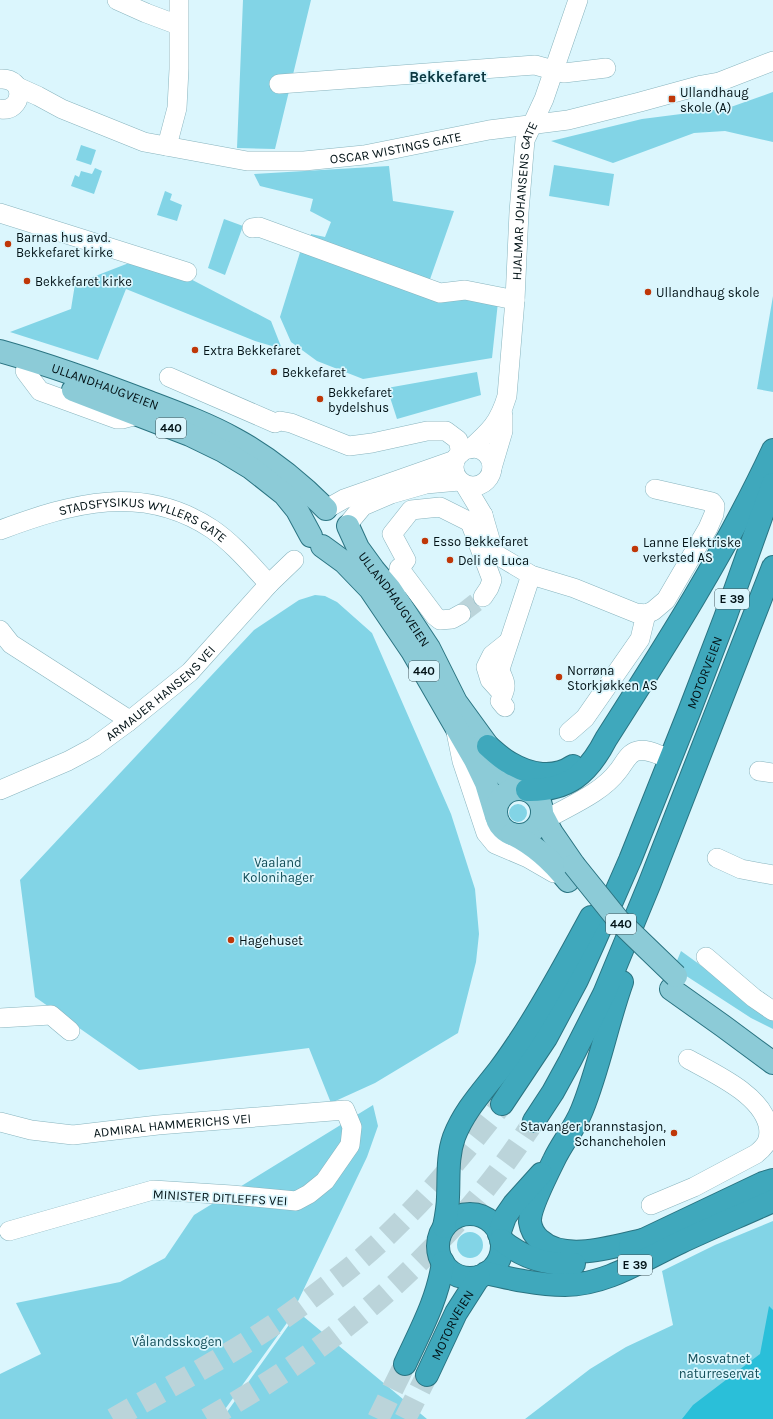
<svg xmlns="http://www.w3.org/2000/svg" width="773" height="1419" viewBox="0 0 773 1419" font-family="Karla,sans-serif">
	<rect width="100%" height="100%" fill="#dbf6fd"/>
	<path fill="#82d4e6" d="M243,0H311L275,149L237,148Z
		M773,92V142L725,131L694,133L613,163L551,141L642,119L728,108Z
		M81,145L96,150L91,165L76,160Z
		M554,165L614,174L609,206L549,196Z
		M389,166L393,201L454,211L428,285L310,240L311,234L325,237L331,222L310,211L313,199L260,186L254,174Z
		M95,168L102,171L94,194L71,186L75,175L79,177L81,171L92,174Z
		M165,191L172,194L170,200L182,205L177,221L157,215Z
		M224,219L243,226L225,275L208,268Z
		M302,246L498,302L492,358L363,379L317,361L291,342L280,317Z
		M134,261L181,274L271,321L282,349L255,341L126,289L98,360L10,332L71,309L75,284Z
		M773,296V392L757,389Z
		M477,372L481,395L397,419L387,388Z
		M315,595L325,596L337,602L372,633L451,814L475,889L479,934L476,962L458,1033L375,1083L331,1103L309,1048L139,1070L35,997L20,880L254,630L299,600Z
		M509 813a9 9 0 1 1 18 0a9 9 0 1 1-18 0Z
		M681,951L746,998L773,1014V1029L751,1018L674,968Z
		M373,1105L378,1126L367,1157L289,1320L218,1419H0V1374L41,1354L16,1303L120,1282L165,1258L194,1215Z
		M773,1221V1419H525L590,1369L626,1347L673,1325L662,1271L715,1245Z
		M457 1245a13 13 0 1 1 26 0a13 13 0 1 1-26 0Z
		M298,1312L427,1419H222Z"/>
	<path fill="#2abfd9" d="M769,1306L773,1310V1419H682L693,1405L760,1354Z"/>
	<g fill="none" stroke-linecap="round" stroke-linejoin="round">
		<path stroke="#bbd4da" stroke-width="19" stroke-dasharray="19 10" stroke-linecap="butt" d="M461,614L483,597"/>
		<path stroke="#bbd4da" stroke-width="22" stroke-dasharray="22 11" stroke-linecap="butt" d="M113,1419C167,1388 223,1359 275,1324C297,1309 319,1292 341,1275C403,1227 454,1166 502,1104
			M207,1419C238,1401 270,1382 300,1361C391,1297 473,1216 534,1121
			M378,1419L405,1364
			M405,1419L427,1375"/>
		<g stroke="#88b4be" stroke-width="20">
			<g id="minor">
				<path d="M117,0L146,13L178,25"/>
				<path d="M0,79C27,77 23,113 0,109"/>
				<path d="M279,84L535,65L564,73L606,68"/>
				<path id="s1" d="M18,87L38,96L62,109L144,142L247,161H304L364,155L489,130L568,120L640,102L702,85L719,82L773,61"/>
				<path d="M167,146L177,108L179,69V0"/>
				<path d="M0,213L187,272"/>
				<path d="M252,228L259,227L440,293L465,290L515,300"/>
				<path d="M25,371L40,391L117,419H122L137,415"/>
				<path d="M169,377L275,423L280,421L291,423L349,446L372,443L427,431H446L458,440L461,453"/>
				<circle cx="473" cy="467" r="19"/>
				<path id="s2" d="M470,449C490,431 499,423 507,396L515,300L519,212L525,140L544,99L578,0"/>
				<path d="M492,468L503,431V415"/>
				<path d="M465,485L483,515L494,553L531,575L574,588L636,613L646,614L653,611L666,600L708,528L714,514L715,506L712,502L655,489"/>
				<path d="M328,508L344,499L455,460"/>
				<path d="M470,522L492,580L489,588L483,597"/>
				<path d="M348,524L363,506L391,494L426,484L459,481"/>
				<path id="s3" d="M0,530C73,503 142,483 212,529C234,544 251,565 269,584"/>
				<path d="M399,568L435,616L440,620L452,619L461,614"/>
				<path d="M396,598C395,583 396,572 406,560L392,534L411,510L440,507L470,522L483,515"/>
				<path d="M0,630L11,644L123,716L128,722"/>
				<path d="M499,690L490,680L486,667L492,655L507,643"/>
				<path d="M505,707L500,701C502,696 506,690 505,685C505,680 501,675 500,669L531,575"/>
				<path d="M456,732L462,761L486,833L495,844L528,858L554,873"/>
				<path d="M569,732L585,718L640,639L646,614"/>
				<path d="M759,771L773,773"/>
				<path id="s4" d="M0,790L68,761L94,747L128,722L190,672L269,584L294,560"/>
				<path d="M542,814L548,816L554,815C576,803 603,791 618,771C624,764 628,753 637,751C648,748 660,756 670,759"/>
				<path d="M717,858L741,869L773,875"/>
				<path d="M706,957L754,998L773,1011"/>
				<path d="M0,1018L51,1015L70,1031"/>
				<path id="s5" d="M0,1122L31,1130L73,1135L158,1125L345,1110L352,1127L350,1145L325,1181L309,1194L296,1201L232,1195L153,1190L9,1231"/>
				<path d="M651,1205L694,1187L756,1154C766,1146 771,1139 768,1125C760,1094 715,1074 688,1059"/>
			</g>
		</g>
		<g stroke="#2a7482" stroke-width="24">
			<g id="major">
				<path id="s6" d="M0,351C50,365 100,383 149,402C178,413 208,424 235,439C268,457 299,482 326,509"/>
				<path d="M73,390L190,435L223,451L251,468L284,494L297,510L311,536"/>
				<path id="s7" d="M348,526L358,548L374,570L390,589L429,648L456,702L488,746L496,763L506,776L522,789"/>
				<path d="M322,546L344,562L370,589L412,651L475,760L486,783L496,816"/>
				<circle cx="519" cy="812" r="23"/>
				<path d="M542,814L552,833L574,865"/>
				<path d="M512,834C535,845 552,861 568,881"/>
				<path d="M671,989L723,1026L773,1063"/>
			</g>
		</g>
		<g stroke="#2a7482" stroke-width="24">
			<g id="highway">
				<path d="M488,746C495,752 502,759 510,763C530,775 554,779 573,766"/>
				<path d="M527,790C568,791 588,774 606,739C666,645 726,551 773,450"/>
				<path d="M622,982C607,1024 599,1068 582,1110C575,1128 562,1143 554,1160C548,1172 529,1210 530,1222C531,1229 535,1236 540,1240C564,1263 615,1246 643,1240"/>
				<path id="s8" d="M502,1104L546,1038L577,980L595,940L630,860L689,712L725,618L773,484"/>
				<path d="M534,1121L553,1092L570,1061L604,994L649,885L773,567"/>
				<circle cx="470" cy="1246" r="32"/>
				<path d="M444,1227C446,1217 448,1207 448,1197C449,1177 447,1157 454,1137C464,1111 482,1092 499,1070C506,1061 512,1052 518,1043C545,1003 568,959 591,917"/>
				<path d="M499,1234L505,1217L514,1204L541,1174"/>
				<path d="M501,1240C523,1258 546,1265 574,1264"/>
				<path d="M630,1247L643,1240L763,1183L773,1180"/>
				<path d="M486,1273C512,1279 538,1285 565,1285C607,1285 644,1259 681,1242C711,1228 742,1215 773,1201"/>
				<path d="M405,1364C420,1331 438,1299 443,1262"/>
				<path id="s9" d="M427,1375L456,1313L479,1277"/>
			</g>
		</g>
		<use href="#minor" stroke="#fff" stroke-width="19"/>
		<use href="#major" stroke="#8ccbd7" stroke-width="22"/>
		<use href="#highway" stroke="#3fa8bc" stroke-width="22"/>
		<g stroke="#2a7482" stroke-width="24" stroke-linecap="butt">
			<path id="major-bridge" d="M574,865L619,921L676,976"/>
		</g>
		<use href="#major-bridge" stroke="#8ccbd7" stroke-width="22"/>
	</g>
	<g fill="#bf3708" stroke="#dbf6fd" stroke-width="1.5">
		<rect x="668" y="95" width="8" height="8" rx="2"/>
		<circle cx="8" cy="244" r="4"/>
		<circle cx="27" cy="281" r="4"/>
		<circle cx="648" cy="292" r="4"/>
		<circle cx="195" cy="350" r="4"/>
		<circle cx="274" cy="372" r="4"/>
		<circle cx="320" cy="399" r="4"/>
		<circle cx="425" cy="541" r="4"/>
		<circle cx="635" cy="549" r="4"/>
		<circle cx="450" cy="560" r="4"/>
		<circle cx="559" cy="677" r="4"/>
		<circle cx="231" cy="940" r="4"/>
		<circle cx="674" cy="1133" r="4"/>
	</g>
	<g text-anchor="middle" stroke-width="3.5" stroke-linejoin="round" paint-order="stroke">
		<g fill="#dbf6fd" stroke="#44575c" stroke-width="1">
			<rect x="156" y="418" width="30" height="20" rx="3"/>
			<rect x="715" y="589" width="34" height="20" rx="3"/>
			<rect x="409" y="661" width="30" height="20" rx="3"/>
			<rect x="606" y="914" width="30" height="20" rx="3"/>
			<rect x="618" y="1255" width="34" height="20" rx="3"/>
		</g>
		<g font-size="12" font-weight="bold" fill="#031317">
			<text x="171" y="432">440</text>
			<text x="732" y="603">E 39</text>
			<text x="424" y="675">440</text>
			<text x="621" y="928">440</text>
			<text x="635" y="1269">E 39</text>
		</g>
		<g font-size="13" fill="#031317" stroke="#dbf6fd" text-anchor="start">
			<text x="680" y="97">Ullandhaug<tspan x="680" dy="15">skole (A)</tspan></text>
			<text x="16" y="242">Barnas hus avd.<tspan x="16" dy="15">Bekkefaret kirke</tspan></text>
			<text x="35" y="286">Bekkefaret kirke</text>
			<text x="656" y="297">Ullandhaug skole</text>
			<text x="203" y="355">Extra Bekkefaret</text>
			<text x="282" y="377">Bekkefaret</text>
			<text x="328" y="397">Bekkefaret<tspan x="328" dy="15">bydelshus</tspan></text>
			<text x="433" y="546">Esso Bekkefaret</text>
			<text x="643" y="547">Lanne Elektriske<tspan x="643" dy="15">verksted AS</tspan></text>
			<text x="458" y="565">Deli de Luca</text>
			<text x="567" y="675">Norrøna<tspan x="567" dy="15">Storkjøkken AS</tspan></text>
			<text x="239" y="945">Hagehuset</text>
			<text x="666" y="1131" text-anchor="end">Stavanger brannstasjon,<tspan x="666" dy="15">Schancheholen</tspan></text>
		</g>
		<g font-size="13" fill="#031317" stroke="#dbf6fd">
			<text dy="5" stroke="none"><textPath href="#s1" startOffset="392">OSCAR WISTINGS GATE</textPath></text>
			<text dy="5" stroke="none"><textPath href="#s2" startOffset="262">HJALMAR JOHANSENS GATE</textPath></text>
			<text dy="5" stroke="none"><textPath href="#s6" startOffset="111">ULLANDHAUGVEIEN</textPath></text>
			<text dy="5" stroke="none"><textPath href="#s3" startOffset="150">STADSFYSIKUS WYLLERS GATE</textPath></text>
			<text dy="5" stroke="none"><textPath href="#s7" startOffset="87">ULLANDHAUGVEIEN</textPath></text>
			<text dy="5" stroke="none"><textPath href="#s8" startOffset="478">MOTORVEIEN</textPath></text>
			<text dy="5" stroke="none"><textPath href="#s4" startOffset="189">ARMAUER HANSENS VEI</textPath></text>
			<text dy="5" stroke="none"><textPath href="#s5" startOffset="174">ADMIRAL HAMMERICHS VEI</textPath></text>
			<text transform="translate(220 1197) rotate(3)" y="5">MINISTER DITLEFFS VEI</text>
			<text dy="5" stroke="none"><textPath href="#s9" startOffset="56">MOTORVEIEN</textPath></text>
		</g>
		<g font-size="13" fill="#124d58" stroke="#dbf6fd">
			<text x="278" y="867">Vaaland<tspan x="278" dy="15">Kolonihager</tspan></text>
			<text x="177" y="1346">Vålandsskogen</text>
			<text x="719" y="1363">Mosvatnet<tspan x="719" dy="15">naturreservat</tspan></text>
		</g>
		<g font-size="15" font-weight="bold" fill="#0a3740" stroke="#dbf6fd">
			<text x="448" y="82">Bekkefaret</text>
		</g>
	</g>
</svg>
